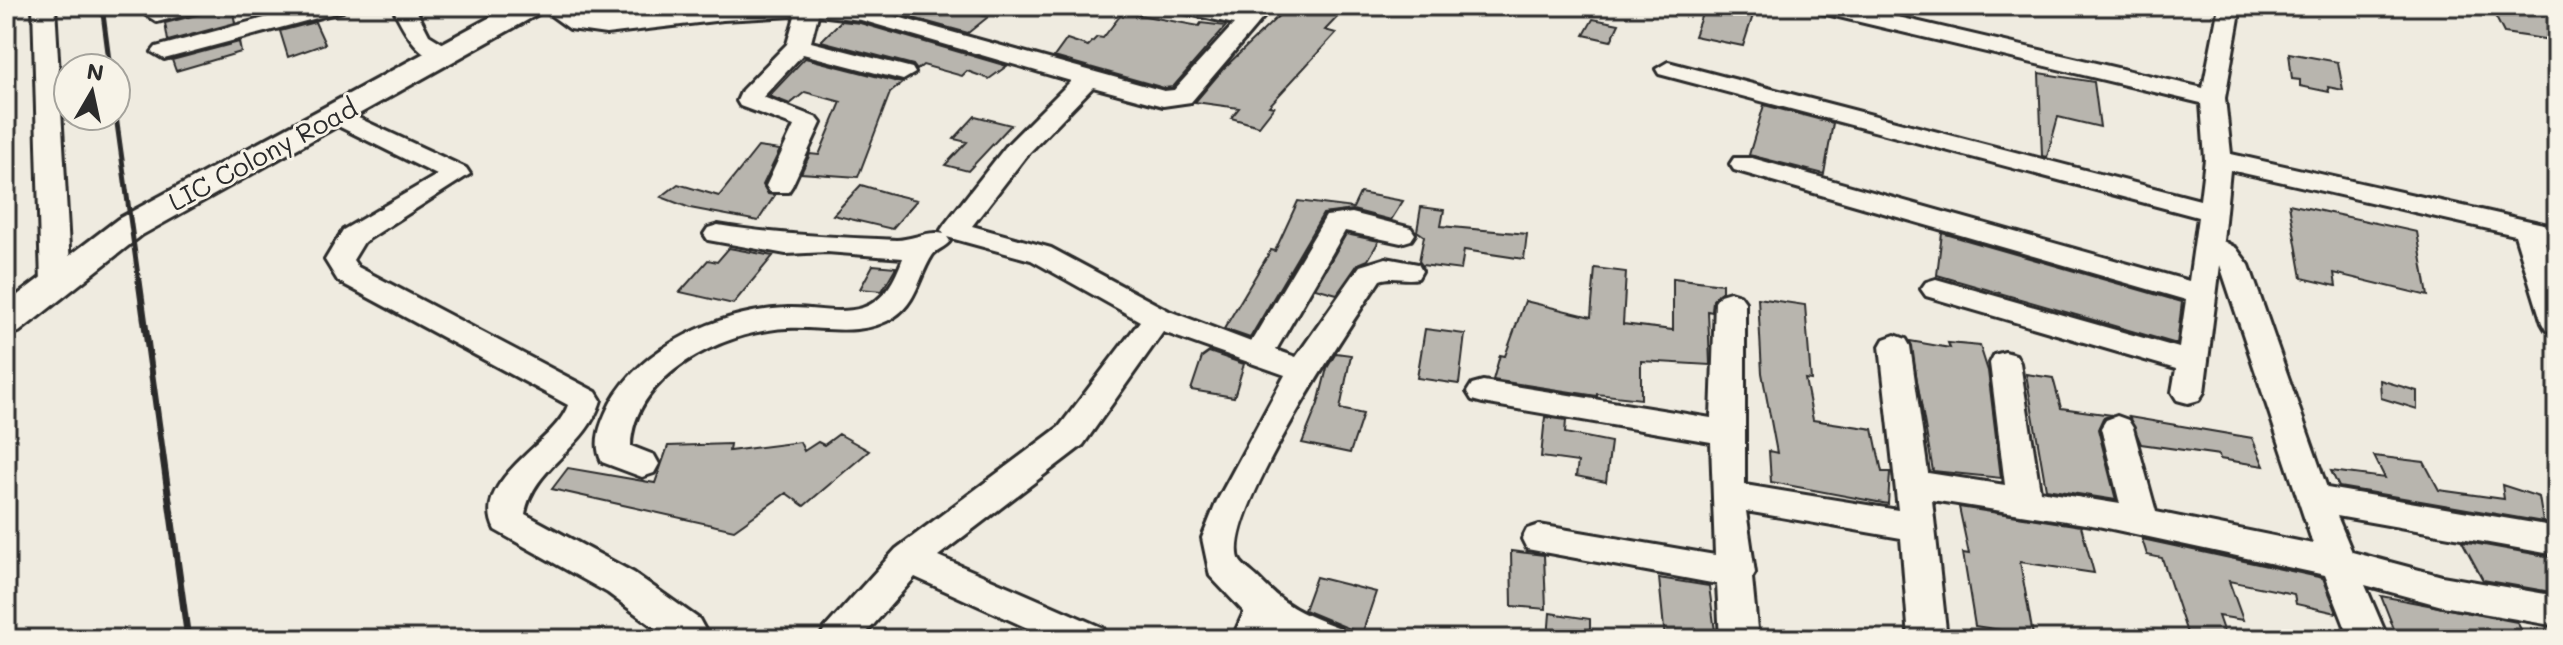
<svg xmlns="http://www.w3.org/2000/svg" width="2563" height="645" viewBox="0 0 2563 645" font-family="Mali,sans-serif">
	<rect width="100%" height="100%" fill="#efebe0"/>
	<filter id="ink" filterUnits="userSpaceOnUse"><feTurbulence type="fractalNoise" baseFrequency=".0125" numOctaves="2"/><feDisplacementMap in="SourceGraphic" scale="16" xChannelSelector="R" yChannelSelector="G"/><feConvolveMatrix kernelMatrix="1 2 1 2 8 2 1 2 1" color-interpolation-filters="sRGB"/></filter>
	<g filter="url(#ink)">
		<path fill="#b8b5ae" stroke="#2b2b2b" stroke-width="2" d="M206,6H232L235,23L168,41L165,23L201,14Z
			M869,6H977L970,12L988,17L968,33Z
			M1289,6H1348L1325,30L1336,33L1269,106L1274,107L1259,126L1231,118L1239,108L1195,102L1223,69Z
			M1705,6H1756L1743,46L1694,36Z
			M2490,6L2557,14V41L2504,33Z
			M1123,12L1199,26L1201,23L1226,26L1173,87L1164,88L1054,57L1067,39L1088,46L1097,37L1103,38Z
			M1593,19L1619,24L1611,41L1584,35Z
			M841,21L860,23L1007,66L989,79L967,71L962,76L923,65L917,70L913,65L821,41Z
			M315,22L325,44L288,57L280,31Z
			M239,42L241,52L176,71L172,60Z
			M2289,53L2338,62L2343,90L2328,87L2329,92L2300,86V80L2292,79Z
			M805,58L902,83L890,93L858,177L801,173L810,154L819,155L841,102L805,92L790,104L769,96Z
			M2039,73L2094,82L2100,127L2058,117L2047,157L2042,156Z
			M1764,105L1833,123L1824,174L1749,155Z
			M975,116L1011,125L968,171L945,165L967,142L954,139Z
			M758,147L780,150L763,185L768,194L775,195L758,221L690,208L661,197L678,184L719,196Z
			M861,185L888,193L917,200L892,229L833,215Z
			M1360,193L1403,201L1391,220L1353,210L1323,214L1250,338L1224,329L1271,250L1275,251L1298,201L1353,208Z
			M2289,204L2417,232L2428,296L2334,273L2336,286L2302,278Z
			M1421,207L1444,210L1441,226L1527,234L1524,259L1464,250L1461,270L1422,265L1419,261L1424,236L1417,231Z
			M1942,233L2182,302L2177,344L1937,275Z
			M1346,234L1379,241L1368,260L1358,264L1337,294L1315,288Z
			M729,248L773,256L733,304L680,292L708,260L717,262Z
			M873,265L896,267L882,291L860,289Z
			M1595,268L1626,272L1623,324L1673,330V278L1722,284V291L1713,300L1712,312L1708,311L1710,365L1641,361V399L1597,394V396L1493,380L1500,355L1505,356L1525,301L1591,317Z
			M1758,298L1805,305L1811,380L1805,379L1813,420L1873,429L1882,472H1890L1888,504L1771,482L1769,451L1777,453L1762,373Z
			M1425,329L1465,334L1459,384L1417,378Z
			M1910,341L1950,348L1948,343L1980,346L1988,371L2001,478L1933,471Z
			M1209,352L1244,364L1234,397L1191,390L1202,357Z
			M1336,353L1351,355L1340,409L1363,414L1350,453L1302,443L1318,404L1327,368Z
			M2026,374L2053,378L2061,408L2112,415L2103,418L2098,429L2116,500L2046,489Z
			M2380,380L2417,391V409L2381,398Z
			M1545,417L1566,420L1565,433L1611,442L1606,482L1576,476L1578,462L1541,457Z
			M2129,417L2252,438L2264,466L2220,459L2219,455L2141,444Z
			M839,434L869,451L804,506L786,493L734,530L552,489L568,468L655,483L668,446L730,444L729,451L800,442L804,451L818,442L824,445Z
			M2374,456L2424,462L2439,490L2504,499L2502,485L2539,497L2543,522L2339,487L2331,471L2385,478Z
			M1959,507L2081,526L2094,573L2020,562L2033,635L1975,626L1963,553L1969,554Z
			M2142,539L2323,578L2337,613L2296,604L2294,594L2229,581L2243,620L2218,616L2226,639H2189L2162,558L2147,555Z
			M2462,541L2557,558V593L2483,580Z
			M1511,551L1544,555L1546,609L1512,606Z
			M1316,577L1376,592L1362,634L1304,610Z
			M1659,578L1709,586L1716,639H1665Z
			M2381,596L2517,622L2526,639H2398Z
			M1550,613L1590,619V639H1548Z"/>
		<g fill="none" stroke-linecap="round" stroke-linejoin="round">
			<g stroke="#2b2b2b" stroke-width="6">
				<path id="minor" d="M33,6H55L71,283L66,290L56,293L46,290L41,283Z
					M165,6H203L200,11L157,22L146,15L149,10Z
					M309,6H346L343,11L164,59L152,52L156,47Z
					M392,6H414L429,35L460,54L456,59C422,68 404,31 392,6Z
					M538,6H565L584,18L606,20L723,6H858L1164,91L1174,90L1234,24L1175,11L1172,6H1215L1244,12L1250,6H1273L1191,102L1163,106L1093,87L1026,156L972,226L1051,248L1169,311L1251,342L1326,216L1352,213L1411,228L1415,234L1411,240L1401,243L1345,231L1276,350L1296,357L1360,266L1386,258L1418,264L1422,271L1418,278C1405,281 1393,275 1380,280C1353,321 1219,520 1240,561C1244,567 1253,573 1258,578C1285,607 1303,614 1340,628L1346,639H1284L1272,634L1270,639H1232L1244,612L1210,576L1202,538L1217,501L1285,375L1163,332L1083,445L938,556L1103,628L1109,639H1052L915,577L861,639H819L825,628L896,549L1059,427L1140,321L1031,260L947,237L950,241C945,248 936,249 932,256C919,276 917,302 894,317C861,338 823,326 787,328C724,331 633,375 631,446L654,455L659,464L654,473L642,477L602,462C592,443 601,422 610,404C642,345 723,310 788,308C811,307 839,315 862,308C885,301 895,279 903,258L827,252L786,254L708,240L704,234L708,228L718,225C777,235 836,237 896,240C913,240 928,230 944,234L941,230L945,224L1007,145L1071,81L861,20L818,15L811,42L912,68L915,73L903,80L803,54L763,97L817,118L821,123L792,186L788,192H770L766,186L794,126L740,106L737,101L742,90L787,44L795,16L723,20L606,34L570,29Z
					M1811,6H1851L2203,88L2219,6H2241L2225,98L2231,154L2557,227V245L2545,242L2557,278V333L2546,330L2542,323L2515,235L2230,170L2223,241L2236,248L2249,265L2327,488L2557,527V555L2337,516L2352,552L2442,576L2557,596V626L2442,606L2365,585L2388,639H2350L2325,575L2098,526L1932,500L1947,639H1909L1901,538L1746,511L1755,573L1752,578L1758,639H1720L1717,584L1527,549L1522,539L1527,529L1539,525L1715,555L1711,442L1483,403L1472,400L1467,392L1472,384L1483,381L1711,418L1715,302L1720,295L1730,292L1740,295L1745,302V485L1898,510L1880,346L1884,339L1895,335L1906,339L1910,346L1928,473L2005,485L1990,363L1994,355L2005,352L2016,355L2020,363L2040,491L2120,504L2101,428L2106,420L2117,416L2128,420L2133,428L2156,512L2313,544L2220,265L2204,392L2199,400L2188,403L2177,400L2172,392L2176,369L1926,296L1921,289L1926,282L1936,279L2179,348L2186,300L1734,170L1730,164L1734,158H1752L2189,281L2198,217L1659,74L1656,69L1668,62L2200,200L2205,159L2201,103L1822,13Z
					M337,108L466,168L470,174L364,242L353,260L358,267L596,392L601,400C587,449 533,466 525,514L634,573L699,619L705,630L700,639H670L608,593L495,530C469,480 556,443 568,405L338,281L325,260L343,230L437,175L328,121L324,116L328,111Z"/>
			</g>
			<g stroke="#2b2b2b" stroke-width="6">
				<path id="major" d="M511,6H546L542,12L142,235L19,332L6,336V304L118,219Z"/>
			</g>
			<use href="#minor" fill="#f7f3e8" fill-rule="evenodd"/>
			<use href="#major" fill="#f7f3e8" fill-rule="evenodd"/>
			<path stroke="#2b2b2b" stroke-width="5" d="M102,6L110,68
				M116,116L139,283"/>
			<path stroke="#2b2b2b" stroke-width="7" d="M139,281L188,639"/>
		</g>
	</g>
	<g text-anchor="middle" stroke-width="6" stroke-linejoin="round" paint-order="stroke">
		<g font-size="26" fill="#2b2b2b" stroke="#f7f3e8">
			<text transform="translate(263 155) rotate(-28)" y="9">LIC Colony Road</text>
		</g>
	</g>
	<rect width="2563" height="645" fill="none" stroke="#f7f3e8" stroke-width="32"/>
	<rect x="16" y="16" width="2531" height="613" fill="none" stroke="#2b2b2b" stroke-width="3" filter="url(#ink)"/>
	<g transform="translate(92 92) rotate(9)"><circle r="38" fill="#f7f3e8" stroke="#a5a39c" stroke-width="2"/>
	<path d="M0-6L14 30L0 20L-14 30Z" fill="#2b2b2b"/>
	<text y="-12" font-size="22" font-weight="bold" text-anchor="middle" fill="#2b2b2b">N</text>
	</g>
</svg>
